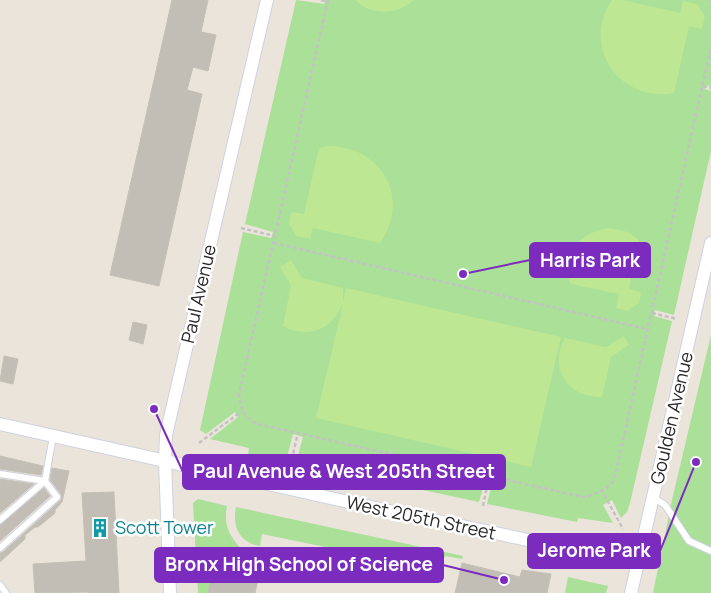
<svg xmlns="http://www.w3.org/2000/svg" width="711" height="593" viewBox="0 0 711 593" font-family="Manrope,sans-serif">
	<rect width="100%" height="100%" fill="#eae4da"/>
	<path fill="#aae097" d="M296,0L324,4L325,0H711V87L706,85L705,89L711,91V151L674,315L655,310L654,316L672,321L630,503L627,512L621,518L612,500L603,505L613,523L578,518L577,522L487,504L493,480L486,478L479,502L296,463L303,437L293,434L286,461L248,454L249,448L210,439L238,417L235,412L206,434L200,430L243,232L271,238L273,232L245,224Z
		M711,335V593H653L672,500Z
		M198,499L227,506C223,526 230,537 244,552L230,548L224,568L213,567L208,593H198L193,503Z
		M236,507L463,556L462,559L446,556L432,569L262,534L260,546C239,543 232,526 236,507Z
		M568,577L608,586L606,593H565Z"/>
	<path fill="#bde792" d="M355,0H414C397,15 372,16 355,0Z
		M612,0H623L680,13L683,1L697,4L705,16L702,29L689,26L674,93C620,103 580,47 612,0Z
		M327,146C381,145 412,198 380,243L313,228L310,239L296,236L289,224L291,212L304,214L319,148Z
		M610,228L628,232L639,240L629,289L641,292L639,303L627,311L616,308L619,294L571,284C568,280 568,274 568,269C568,245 588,230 610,228Z
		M291,260L302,278L343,288V302L346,288L561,337L531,467L316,418L343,304C341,307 338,313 335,317C323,334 300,336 283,326L291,285L280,267Z
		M624,336L629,345L611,357L602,397C568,398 548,368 565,338L606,347Z"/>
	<path fill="#c2beb6" stroke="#c5c0b4" d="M172,0H208L201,32L216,35L208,71L193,67L187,90L202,94L159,286L110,275Z
		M133,322L147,325L143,344L129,340Z
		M4,356L18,359L13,384L0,381Z
		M0,456L43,466L41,475L0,469Z
		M52,468L69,471L62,502L55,510V513L38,527H35L25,535V539L0,562V553L3,552L62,499L61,494L50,480Z
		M0,479L34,484L0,513Z
		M44,488L50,496L0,541V525Z
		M114,492L119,593H88V592L35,593L33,564L86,561L82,493Z
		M230,548L263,557L255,593H208L213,567L224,568Z
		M462,563L520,577L522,570L551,574L547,593H455Z"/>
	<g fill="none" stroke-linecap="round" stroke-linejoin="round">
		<g stroke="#cfd1e1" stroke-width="8">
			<path id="service" d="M0,474L45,481L57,497L0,548
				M654,498L665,505L689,541L711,551
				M0,520L45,481L53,436
				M0,585L6,593"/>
		</g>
		<g stroke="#cfd1e1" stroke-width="14">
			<path id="minor" d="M0,424L380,509L638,563
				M170,593L165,461L166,435L267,0
				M631,593L711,243"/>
		</g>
		<path stroke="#c3c3c3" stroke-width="2.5" stroke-dasharray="4 2.5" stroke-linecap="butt" d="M321,0L328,2
			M328,0L239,394C240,408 245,418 257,424L583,497C593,496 609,488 614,480L711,47
			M710,0L711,2
			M703,86L711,88
			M241,228L275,236
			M274,243L647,329
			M652,313L677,319
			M199,443L242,411
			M290,466L298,433
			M601,489L623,529
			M483,506L489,476"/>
		<use href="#service" stroke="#fff" stroke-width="6"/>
		<use href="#minor" stroke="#fff" stroke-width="12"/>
	</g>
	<defs>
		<g id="building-bare" transform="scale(1.5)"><path d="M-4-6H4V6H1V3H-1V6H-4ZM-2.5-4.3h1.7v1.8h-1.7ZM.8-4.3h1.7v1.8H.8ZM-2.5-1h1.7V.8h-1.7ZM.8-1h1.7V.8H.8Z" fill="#0f9aa8" stroke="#fff" stroke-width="2.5" paint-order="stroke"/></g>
	</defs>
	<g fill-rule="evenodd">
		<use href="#building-bare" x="100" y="528"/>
	</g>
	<g text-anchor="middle" stroke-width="5" stroke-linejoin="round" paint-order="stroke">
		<g font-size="18" fill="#282828" stroke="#fff">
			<text transform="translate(199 294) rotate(-77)" y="6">Paul Avenue</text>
			<text transform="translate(672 418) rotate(-77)" y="6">Goulden Avenue</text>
			<text transform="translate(421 518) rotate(12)" y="6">West 205th Street</text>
		</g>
		<g font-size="18" fill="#0d838f" stroke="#fff" text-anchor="start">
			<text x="115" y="534">Scott Tower</text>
		</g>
	</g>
	<path fill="none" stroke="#7b2cbf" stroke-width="2" d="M463 274L530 260M154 409L183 472M696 462L660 551M504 580L443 565"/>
	<g fill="#7b2cbf" stroke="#fff" stroke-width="2">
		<circle cx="463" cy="274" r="5"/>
		<circle cx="154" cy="409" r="5"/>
		<circle cx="696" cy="462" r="5"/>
		<circle cx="504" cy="580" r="5"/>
	</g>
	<g fill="#7b2cbf" stroke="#7b2cbf" stroke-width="2">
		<rect x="530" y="243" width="120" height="34" rx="5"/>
		<rect x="183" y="455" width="322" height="34" rx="5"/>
		<rect x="528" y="534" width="132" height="34" rx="5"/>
		<rect x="155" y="548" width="288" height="34" rx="5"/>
	</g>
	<g font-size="19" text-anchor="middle" font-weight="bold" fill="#fff">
		<text x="590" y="267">Harris Park</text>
		<text x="344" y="478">Paul Avenue &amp; West 205th Street</text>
		<text x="594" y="557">Jerome Park</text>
		<text x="299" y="571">Bronx High School of Science</text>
	</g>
</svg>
